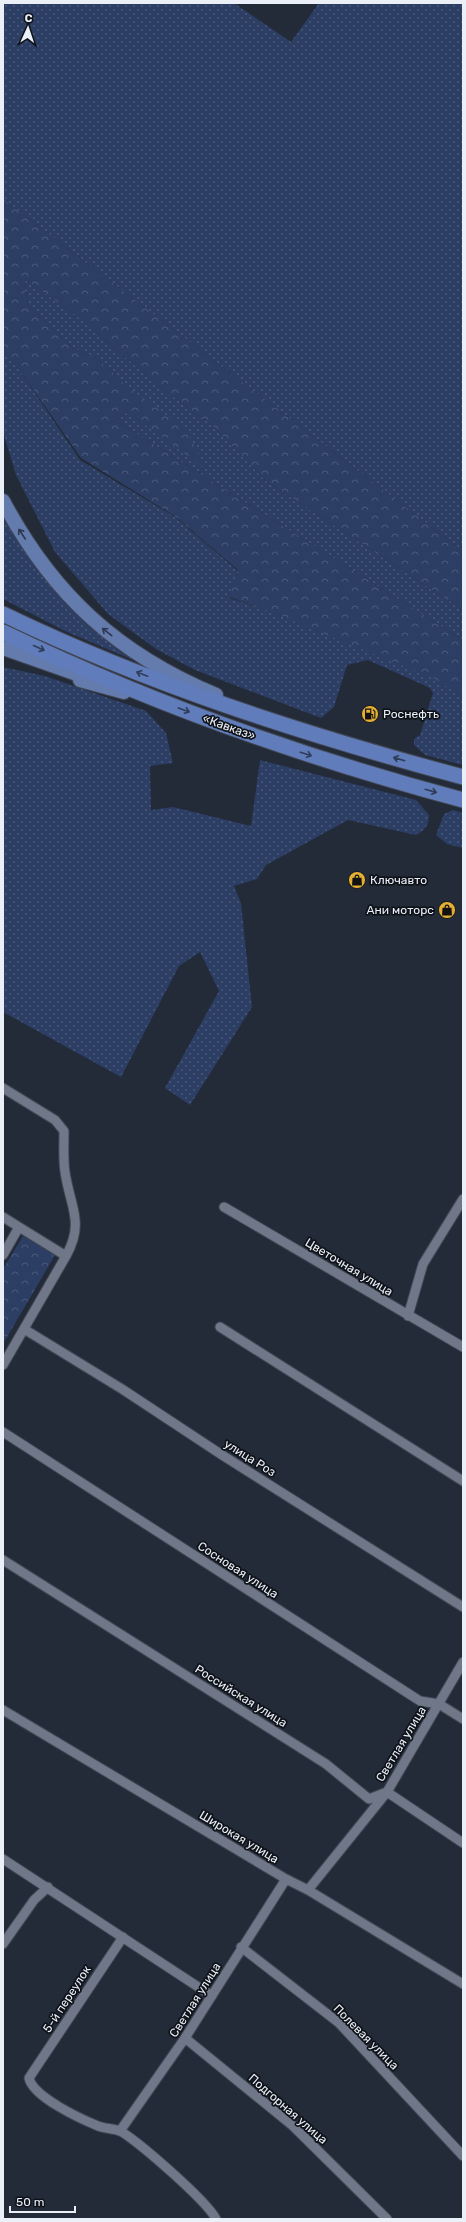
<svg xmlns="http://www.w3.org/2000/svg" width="466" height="2222" viewBox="0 0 466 2222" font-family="Rubik,sans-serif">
	<defs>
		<pattern id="grass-dots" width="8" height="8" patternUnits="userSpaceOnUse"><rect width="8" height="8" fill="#2c3e64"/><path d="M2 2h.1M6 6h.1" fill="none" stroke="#4b5a7b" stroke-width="1.8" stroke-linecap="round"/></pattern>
		<pattern id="forest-crowns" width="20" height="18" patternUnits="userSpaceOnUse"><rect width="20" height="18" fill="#2c3e64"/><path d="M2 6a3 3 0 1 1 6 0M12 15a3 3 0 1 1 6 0" fill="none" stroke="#4b5a7b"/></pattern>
	</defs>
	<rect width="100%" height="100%" fill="#232a38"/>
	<path fill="url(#grass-dots)" d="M3,3H234L291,42L319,3H463V551L3,199Z
		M25,279L77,316L160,387L212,425L266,481L463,610V640L117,421L127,412L206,468L130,389L97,358L73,348L27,303Z
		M3,353L18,368L80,460L175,517L238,571L229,598L262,608L436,679L463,697V765L425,755L414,745V739L420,735L433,693L430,688L368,660L347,665L334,707L321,718L195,670L156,649L108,614L55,552L16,475L3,432Z
		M3,514L39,571L79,614L138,662L67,632L3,599Z
		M3,667L45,676L146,711L166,733L173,763L150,766L151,810L173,807L251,826L260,760L416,800L429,815C429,825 425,830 416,835L348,820L266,865L257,879L234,886L241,903L252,1007L190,1105L165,1088L219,991L200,952L179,966L121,1077L3,1012Z
		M453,810L463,813V848L447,844L436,835L444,814Z"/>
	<path fill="url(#forest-crowns)" d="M3,199L463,551V610L266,481L212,425L160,387L77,316L25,279L27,303L73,348L97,358L130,389L186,429L206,469L127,412L117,421L463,640V697L435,679L261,608L229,597L238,570L176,517L81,458L18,368L3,353Z
		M23,1236L55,1255L3,1344V1269Z"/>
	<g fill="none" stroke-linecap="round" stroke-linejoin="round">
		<g stroke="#414753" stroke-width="11">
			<path id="minor" d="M3,1088L55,1120L64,1131C64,1144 63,1159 65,1172C70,1207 85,1222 66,1256
				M224,1207L463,1347
				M3,1217L19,1227
				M3,1255L19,1227L66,1256L3,1365
				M408,1316L423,1264L463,1199
				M220,1327L463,1481
				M24,1329L122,1389L222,1455L463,1607
				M3,1432L420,1701L439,1704L463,1719
				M3,1560L326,1764L369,1799L387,1792L463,1843
				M3,1710L286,1879L308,1890L463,1984
				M3,1859L212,1996
				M308,1890L387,1792L463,1662
				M123,1937L29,2078C33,2097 81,2119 98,2126C105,2129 115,2128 122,2132C142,2145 206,2200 216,2219
				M3,1944L34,1900L48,1887
				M241,1947L339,2023L463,2156
				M185,2038L293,2126L387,2219
				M120,2131L185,2038L286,1879"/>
		</g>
		<g stroke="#414753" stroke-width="16">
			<path id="primary" d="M3,501C53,595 118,654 216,695
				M3,648L91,679
				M80,680L124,692"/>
		</g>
		<g stroke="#414753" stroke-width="17">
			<path id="trunk" d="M3,614C150,685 306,735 463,777
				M3,632C150,703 305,758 463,800"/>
		</g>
		<use href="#minor" stroke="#6f7788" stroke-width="9"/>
		<use href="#primary" stroke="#647bae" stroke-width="14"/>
		<use href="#trunk" stroke="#607cba" stroke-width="15"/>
	</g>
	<defs><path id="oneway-shaft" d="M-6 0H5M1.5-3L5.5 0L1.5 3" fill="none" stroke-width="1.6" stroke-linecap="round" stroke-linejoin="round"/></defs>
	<g stroke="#2d374d">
		<use href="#oneway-shaft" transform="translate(22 534) rotate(-123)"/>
		<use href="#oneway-shaft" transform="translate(107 632) rotate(-142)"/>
	</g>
	<g stroke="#2f3d59">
		<use href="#oneway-shaft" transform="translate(39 648) rotate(24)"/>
		<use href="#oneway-shaft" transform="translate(142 674) rotate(-159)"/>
		<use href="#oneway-shaft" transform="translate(184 710) rotate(20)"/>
		<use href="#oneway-shaft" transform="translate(306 754) rotate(18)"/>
		<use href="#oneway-shaft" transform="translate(399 759) rotate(-164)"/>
		<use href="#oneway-shaft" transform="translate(431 791) rotate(16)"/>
	</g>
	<defs>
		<g id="fuel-disc" transform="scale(0.9)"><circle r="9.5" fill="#e2af34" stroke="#0f1319"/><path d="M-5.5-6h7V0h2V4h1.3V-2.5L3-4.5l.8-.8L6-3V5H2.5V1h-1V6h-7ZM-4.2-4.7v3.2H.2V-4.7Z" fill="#111"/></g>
		<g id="shop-disc" transform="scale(0.9)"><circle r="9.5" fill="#e2af34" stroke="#0f1319"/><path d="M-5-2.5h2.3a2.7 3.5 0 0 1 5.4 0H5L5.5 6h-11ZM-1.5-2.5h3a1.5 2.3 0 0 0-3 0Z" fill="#111"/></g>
	</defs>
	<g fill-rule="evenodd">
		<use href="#fuel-disc" x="370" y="714"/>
		<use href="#shop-disc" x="357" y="880"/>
		<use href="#shop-disc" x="447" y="910"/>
	</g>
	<g text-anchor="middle" stroke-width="3.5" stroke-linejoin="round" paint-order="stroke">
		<g font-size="12" fill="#eaeff8" stroke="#0f1319" text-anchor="start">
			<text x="383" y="718">Роснефть</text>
			<text x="370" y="884">Ключавто</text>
			<text x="434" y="914" text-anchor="end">Ани моторс</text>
		</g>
		<g font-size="12" fill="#eaeff8" stroke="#0f1319">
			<text transform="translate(229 727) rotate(20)" y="4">«Кавказ»</text>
			<text transform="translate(349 1267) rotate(31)" y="4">Цветочная улица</text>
			<text transform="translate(250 1458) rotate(32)" y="4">улица Роз</text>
			<text transform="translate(238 1570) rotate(33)" y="4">Сосновая улица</text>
			<text transform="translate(241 1696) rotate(32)" y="4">Российская улица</text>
			<text transform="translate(401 1744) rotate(-59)" y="4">Светлая улица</text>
			<text transform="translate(239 1837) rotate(31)" y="4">Широкая улица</text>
			<text transform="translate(67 1999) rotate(-57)" y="4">5-й переулок</text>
			<text transform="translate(195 2000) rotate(-58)" y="4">Светлая улица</text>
			<text transform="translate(366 2037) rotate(45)" y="4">Полевая улица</text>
			<text transform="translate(288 2109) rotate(41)" y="4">Подгорная улица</text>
		</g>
	</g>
	<rect width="466" height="2222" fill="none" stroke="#eaeff8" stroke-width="8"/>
	<g transform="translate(28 28) rotate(3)" stroke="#0f1319" stroke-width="3" paint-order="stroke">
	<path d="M0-3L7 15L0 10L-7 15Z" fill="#eaeff8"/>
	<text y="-6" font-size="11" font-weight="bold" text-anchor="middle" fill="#eaeff8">С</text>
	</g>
	<path d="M10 2206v6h65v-6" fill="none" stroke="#eaeff8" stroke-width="2"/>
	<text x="16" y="2206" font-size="12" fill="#eaeff8" stroke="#0f1319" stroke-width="3" paint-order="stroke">50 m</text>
</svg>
